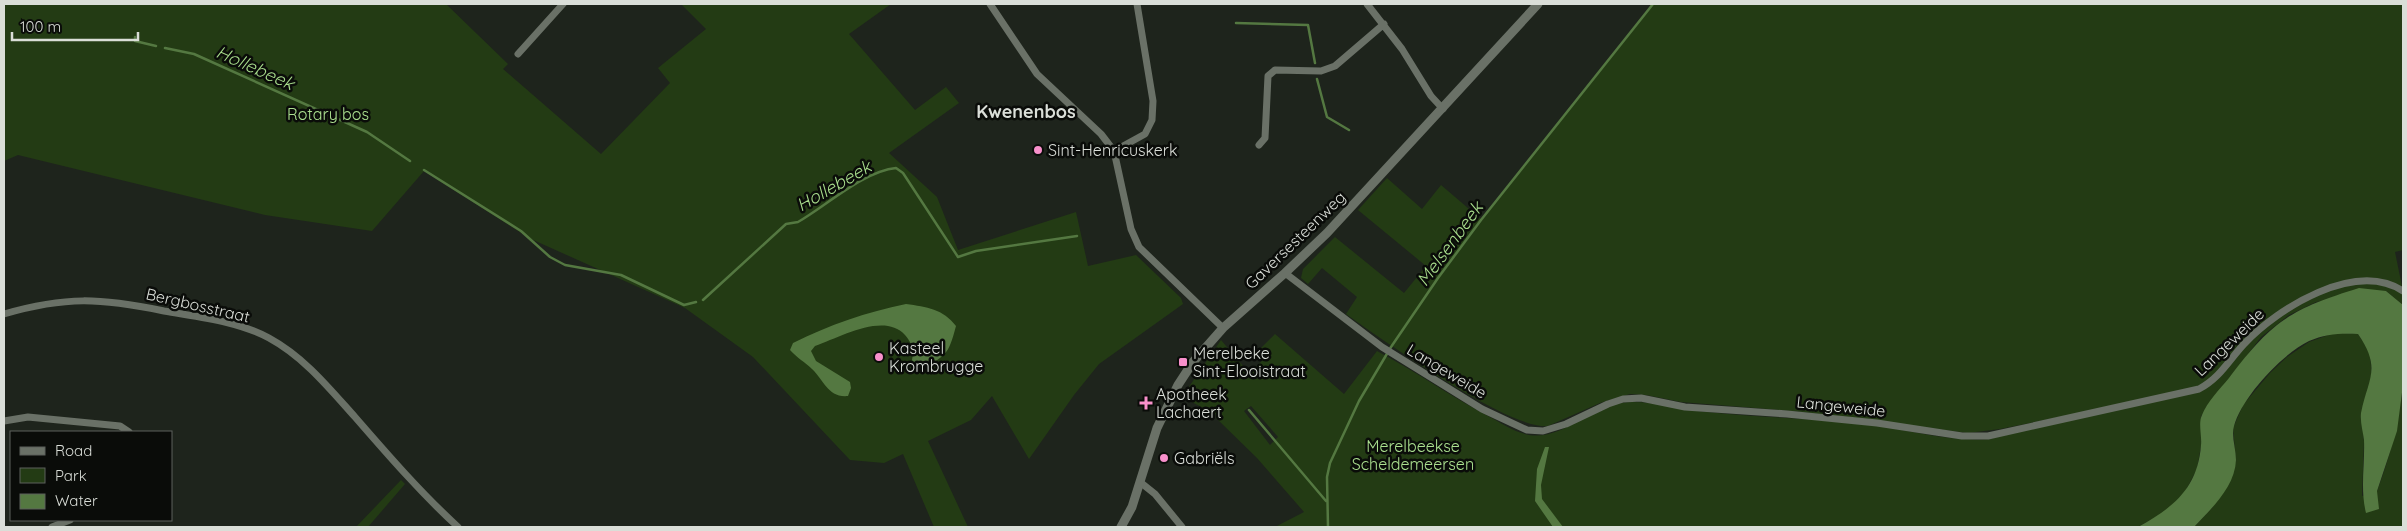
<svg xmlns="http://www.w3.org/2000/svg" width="2407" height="531" viewBox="0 0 2407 531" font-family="Quicksand,sans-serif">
	<rect width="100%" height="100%" fill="#1e241c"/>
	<path fill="#233b14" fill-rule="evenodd" d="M4,4H446L508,64L503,69L601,154L670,83L658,68L706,29L681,4H891L849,34L915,110L946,87L959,103L889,153L937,197L958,250L1076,212L1088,266L1136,255L1181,298L1183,304L1099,364L1074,395L1029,459L992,396L971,420L928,441L968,527H934L903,454L884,463L850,460L753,357L685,308L531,239L424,171L372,231L265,215L18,155L4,161Z
		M1653,4H2403V250L2395,252L2403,291V305L2386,291L2316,302L2289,315L2261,337L2201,416V446L2197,469L2185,492L2167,511L2138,527H1275L1304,512L1257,458L1216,418L1217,415L1182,397L1221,340L1249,373L1264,359L1256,353L1275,334L1344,394L1377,351C1415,371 1450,396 1488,416C1501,423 1514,432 1529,435C1563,441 1597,401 1632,402C1657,402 1682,410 1707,412C1764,418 1821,418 1877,426C1915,431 1951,442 1990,439L2124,404L2000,429L1968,433L1803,412L1681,402L1646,395L1630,394L1600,403L1548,426C1511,431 1381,339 1346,314L1357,297L1322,268L1308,284L1301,278L1303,269L1335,237L1404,293L1426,266L1358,210L1387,178L1422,209L1441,185L1482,220ZM1251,406L1278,437L1270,445L1244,411Z
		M2334,333L2358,334L2370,352L2372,380L2361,415L2364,441L2362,496L2377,491C2391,455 2398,423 2403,385V527H2194L2212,508L2236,461L2233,428L2243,405L2270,373L2287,357L2309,342Z
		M401,480L405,484L368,527H356Z"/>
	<path fill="#547841" d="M2359,288L2386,291L2403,305V385L2397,431L2377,491L2379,509L2366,513C2360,489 2365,465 2364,440C2363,432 2360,422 2361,413C2368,378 2382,369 2358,334C2341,333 2325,334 2309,341C2282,354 2242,397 2234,426C2231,436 2236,449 2236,460C2235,487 2211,509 2194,527H2138C2173,508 2198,488 2201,445C2202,436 2198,423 2202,415C2207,402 2220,389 2229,378C2272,321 2291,309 2359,288Z
		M906,304C927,307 943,309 956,326C948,356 946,356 918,370L912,360C914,350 912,343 905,335C884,312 841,337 815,346L811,351L816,361L850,382L851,388L848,396C828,398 824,380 812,369C805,362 797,358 790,350L793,343C829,325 867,312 906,304Z
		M1545,447H1549L1541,485L1542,499L1563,527H1553L1535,501L1537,469Z"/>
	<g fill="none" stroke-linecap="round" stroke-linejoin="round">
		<path stroke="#547841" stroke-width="2.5" d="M1236,23L1308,25L1315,63
			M135,37V41L156,46
			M165,48L194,54L367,132L410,161
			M1317,79L1327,117L1349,130
			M424,170L521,231L550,257L565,265L621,275L684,305L696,302
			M703,300L786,224L798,222C826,206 864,171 896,168L903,173L958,257L976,251L1077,236
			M1249,410L1326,501
			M1328,527L1327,477L1330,463L1359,401L1391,347L1438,278L1481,220L1653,4"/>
		<path stroke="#6a7167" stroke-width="7" d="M990,4L1037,74L1101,134L1114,151L1131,229L1139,247L1223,328
			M1367,4L1402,49L1431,96L1443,109
			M518,54L563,4
			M1259,145L1265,138L1268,76L1275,70L1321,71L1335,66L1384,24
			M1114,151L1145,134L1152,120L1153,101L1137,4
			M1285,273L1382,347L1482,409L1527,430L1543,431L1566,424L1608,404L1623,399L1641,398L1685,407L1787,414L1877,423L1962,436H1988L2199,389C2220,378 2229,360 2244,344C2278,308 2355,260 2403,291
			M4,314C66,296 100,298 164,311C198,317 238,321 269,338C304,357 329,388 355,417C388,455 421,493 458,527
			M4,421L28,417L120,426L129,432
			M1140,482L1155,494L1182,527
			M52,527L70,520"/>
		<path stroke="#6a7167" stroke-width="9" d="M1121,527L1132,507L1157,428L1178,385L1193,362L1223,328L1285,273L1327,233L1538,4"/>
	</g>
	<g fill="#f890cb" stroke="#0a0c09" stroke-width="2">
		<circle cx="1038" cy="150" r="5"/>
		<circle cx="879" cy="357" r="5"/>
		<rect x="1178" y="357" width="10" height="10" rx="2.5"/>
		<path d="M1143.5 395.5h5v5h5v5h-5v5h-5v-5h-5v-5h5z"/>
		<circle cx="1164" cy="458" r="5"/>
	</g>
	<g text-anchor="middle" stroke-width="5" stroke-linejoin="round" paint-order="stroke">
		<g font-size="16" fill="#abe08f" stroke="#0a0c09">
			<text x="328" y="120">Rotary bos</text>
			<text x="1413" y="452">Merelbeekse<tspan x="1413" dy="18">Scheldemeersen</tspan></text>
		</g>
		<g font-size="16" fill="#daded8" stroke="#0a0c09" text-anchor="start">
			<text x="1048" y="156">Sint-Henricuskerk</text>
			<text x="889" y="354">Kasteel<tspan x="889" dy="18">Krombrugge</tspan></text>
			<text x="1193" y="359">Merelbeke<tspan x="1193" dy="18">Sint-Elooistraat</tspan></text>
			<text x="1156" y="400">Apotheek<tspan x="1156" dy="18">Lachaert</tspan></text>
			<text x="1174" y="464">Gabriëls</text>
		</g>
		<g font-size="16" fill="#daded8" stroke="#0a0c09">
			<text transform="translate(1295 240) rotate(-44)" y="6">Gaversesteenweg</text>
			<text transform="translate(198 305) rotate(13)" y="6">Bergbosstraat</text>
			<text transform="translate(2229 342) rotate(-44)" y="6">Langeweide</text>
			<text transform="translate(1447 371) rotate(31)" y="6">Langeweide</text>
			<text transform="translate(1841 406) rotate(6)" y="6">Langeweide</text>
		</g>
		<g font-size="18" font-style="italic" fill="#a8dd8c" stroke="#0a0c09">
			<text transform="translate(255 68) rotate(24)" y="6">Hollebeek</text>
			<text transform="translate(834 186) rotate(-30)" y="6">Hollebeek</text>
			<text transform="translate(1450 244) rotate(-54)" y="6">Melsenbeek</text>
		</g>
		<g font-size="18" font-weight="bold" fill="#daded8" stroke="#0a0c09">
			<text x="1026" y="118">Kwenenbos</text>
		</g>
	</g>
	<rect width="2407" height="531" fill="none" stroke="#daded8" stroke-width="10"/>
	<rect x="10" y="431" width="162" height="90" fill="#0a0c09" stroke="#5d605c"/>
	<rect x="20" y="447" width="25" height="8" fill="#6a7167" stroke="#5d605c"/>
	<text x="55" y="456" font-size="15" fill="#daded8">Road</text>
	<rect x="20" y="468" width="25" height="15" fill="#233b14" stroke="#5d605c"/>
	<text x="55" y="481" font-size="15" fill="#daded8">Park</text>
	<rect x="20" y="494" width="25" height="15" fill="#547841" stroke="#5d605c"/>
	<text x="55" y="506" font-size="15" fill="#daded8">Water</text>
	<path d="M12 32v8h126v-8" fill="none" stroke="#daded8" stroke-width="2.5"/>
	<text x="20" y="32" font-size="15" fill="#daded8" stroke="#0a0c09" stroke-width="4" paint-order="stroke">100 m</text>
</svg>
